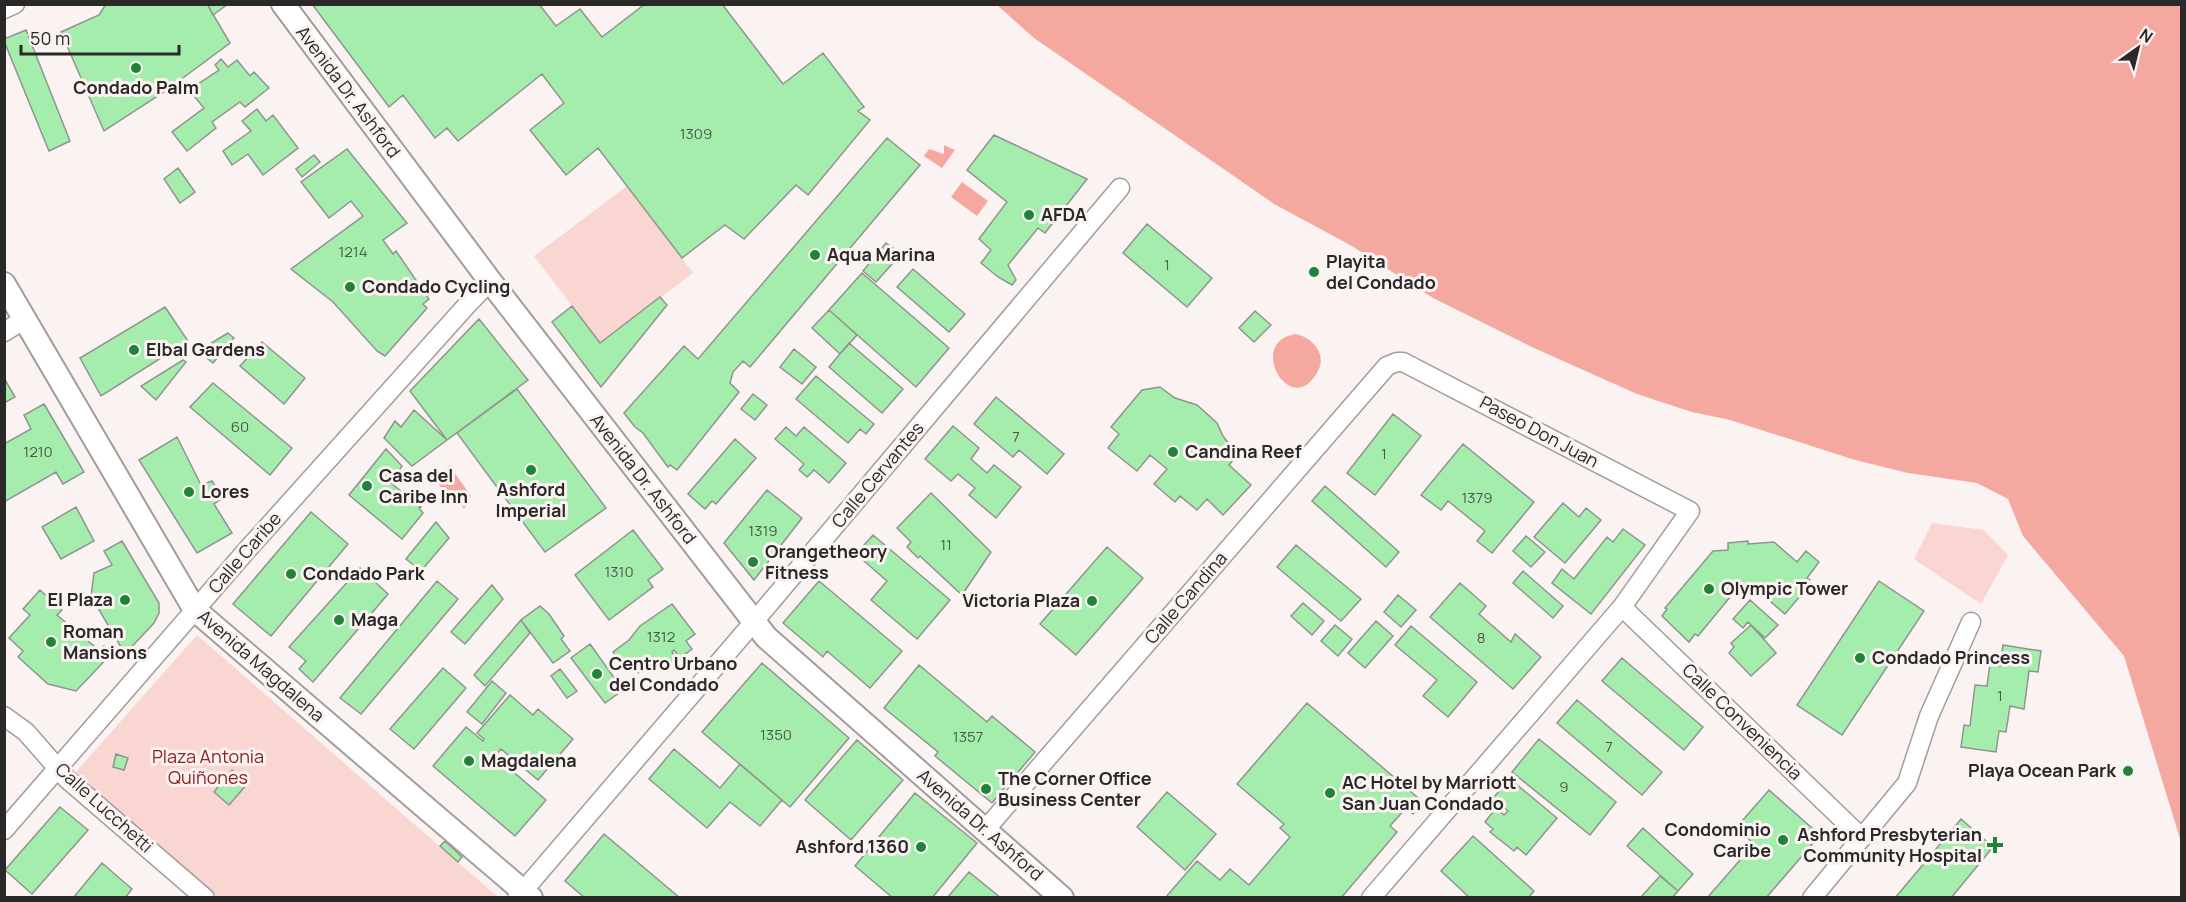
<svg xmlns="http://www.w3.org/2000/svg" width="2186" height="902" viewBox="0 0 2186 902" font-family="Manrope,sans-serif">
	<rect width="100%" height="100%" fill="#faf3f2"/>
	<path fill="#f9d6d1" d="M627,186L693,273L600,343L534,256Z
		M1932,523L1984,530L2008,555L1981,604L1914,559Z
		M197,635L498,897H218L75,773Z"/>
	<path fill="#f4a8a0" d="M997,5H2181V842L2124,656L2023,536L2008,499L1977,483L1908,473L1855,460L1730,420L1692,412L1637,394L1534,348L1433,298L1352,246L1274,204L1034,38Z
		M944,145L955,150L942,168L924,156L929,149L944,154Z
		M962,182L988,201L977,216L951,197Z
		M1296,334C1313,338 1327,354 1318,371C1291,422 1245,341 1296,334Z
		M449,465L471,496L464,509L457,498L451,501L431,474L445,471Z"/>
	<path fill="#a5edad" stroke="#909490" stroke-width="1.5" d="M106,4H207L230,43L164,92L104,131L61,32L99,15Z
		M207,4H228L213,15Z
		M312,4H539L556,26L580,9L602,37L645,4H722L783,84L823,53L864,107L858,111L870,120L808,195L796,185L744,239L725,225L682,258L598,148L566,175L530,130L564,103L542,74L458,141L447,128L435,138L403,95L389,107Z
		M26,30L70,141L49,151L4,41V39Z
		M221,59L228,67L237,60L250,76L254,72L269,88L245,107L240,102L212,122L216,128L187,151L172,132L204,108L189,90L219,70L215,65Z
		M257,109L266,121L273,115L298,148L263,175L248,154L232,165L223,151L251,131L242,121Z
		M994,135L1087,179L1045,233L1038,228L1008,265L1016,280L1012,285L998,277L981,263L991,250L979,239L1007,202L967,170Z
		M887,138L920,165L750,367L743,361L733,372L730,383L739,392L677,470L670,465L668,467L643,433L635,427L624,413L684,346L698,359Z
		M347,149L407,223L383,240L393,254L396,251L429,299L423,304L427,308L385,356L377,351L333,302L291,269L363,216L351,201L329,218L301,182Z
		M314,155L320,162L302,177L296,169Z
		M178,168L195,192L180,203L164,179Z
		M1147,224L1212,278L1187,307L1123,253Z
		M886,243L893,248L888,254L891,256L888,261L892,264L876,282L863,271Z
		M913,269L965,314L949,332L897,287Z
		M862,273L949,348L916,387L829,310Z
		M660,297L667,305L601,387L552,322L572,306L600,343Z
		M165,307L188,341L101,396L80,358Z
		M829,310L857,335L840,354L812,328Z
		M1255,311L1271,325L1254,342L1239,328Z
		M479,319L528,380L447,440L410,391Z
		M228,333L234,338L213,363L198,351Z
		M262,342L305,378L284,404L240,366Z
		M849,343L903,389L882,413L829,367Z
		M794,349L816,367L802,384L780,367Z
		M183,360L186,362L156,400L141,386Z
		M816,376L874,424L866,434L860,429L848,443L796,399Z
		M4,378L15,397L4,403Z
		M213,383L292,448L270,475L190,407Z
		M1160,387L1175,398L1197,405L1217,423L1223,436L1232,448L1234,459L1229,465L1251,485L1223,515L1207,499L1197,510L1180,496L1175,502L1154,484L1167,469L1150,455L1137,471L1108,448L1119,434L1111,427L1142,390Z
		M517,389L606,508L545,552L457,433Z
		M753,394L767,405L755,420L741,409Z
		M996,397L1064,454L1047,474L1019,450L1013,457L974,424Z
		M44,404L84,472L63,484L56,472L4,502V444L31,429L24,415Z
		M414,410L447,440L412,466L384,438L395,421L401,427Z
		M1393,414L1421,436L1375,495L1347,473Z
		M953,426L979,448L971,459L987,473L994,465L1021,487L996,518L969,495L975,488L958,474L951,481L925,459Z
		M786,427L796,436L804,427L846,463L829,483L814,470L807,477L799,470L804,464L775,439Z
		M177,437L201,485L212,481L223,498L214,504L232,533L197,553L139,460Z
		M735,439L756,458L716,504L712,501L705,509L688,494Z
		M1463,444L1534,502L1492,553L1477,541L1485,531L1448,501L1441,510L1421,495Z
		M386,449L402,466L391,483L421,507L419,508L423,513L402,539L349,495Z
		M1325,486L1399,552L1386,567L1312,501Z
		M767,490L802,518L754,580L724,543Z
		M931,493L991,552L962,595L920,556L918,558L907,547L911,542L897,528Z
		M1563,503L1579,517L1586,508L1601,520L1565,563L1534,537Z
		M76,507L94,541L61,559L42,527Z
		M311,512L348,544L271,636L233,604Z
		M436,522L449,538L421,571L406,559Z
		M1623,529L1645,545L1591,614L1552,583L1562,569L1574,579L1607,537L1613,542Z
		M633,530L663,569L648,580L653,587L609,620L575,575Z
		M873,535L950,600L917,639L871,600L887,581L856,554Z
		M1526,536L1545,552L1531,567L1513,551Z
		M122,541L159,603V613L154,623L125,654L91,596L94,573L112,565L104,551Z
		M1748,541V544L1774,542L1797,562L1806,551L1819,562L1807,578L1810,580L1799,594L1801,595L1785,614L1750,584L1740,585L1698,636L1695,634L1689,642L1662,616L1667,609L1665,608L1713,551L1728,550V543Z
		M1296,545L1361,599L1341,621L1277,567Z
		M1107,547L1143,578L1076,655L1040,624Z
		M360,568L388,594L313,682L299,669L306,661L289,647Z
		M1523,571L1563,606L1553,618L1513,583Z
		M437,581L458,599L361,714L340,698Z
		M819,581L902,651L870,688L827,651L823,657L783,623Z
		M1879,581L1924,611L1842,735L1797,705Z
		M1460,583L1486,606L1479,614L1511,642L1515,634L1541,657L1513,689L1430,617Z
		M492,585L503,599L465,644L451,632Z
		M40,590L62,610L57,615L99,650L104,646L112,653L76,691L48,684L18,657L23,651L9,638L30,615L23,609Z
		M1398,595L1416,610L1401,627L1384,612Z
		M1750,600L1778,625L1765,638L1748,622L1743,628L1733,619Z
		M1303,603L1324,621L1312,635L1291,616Z
		M672,604L695,634L686,641L692,649L680,658L674,650L672,652L676,658L664,667L657,659L638,673L629,660L622,664L613,652L629,640L640,626Z
		M540,606L549,614L564,636L561,639L570,651L553,663L521,620Z
		M521,620L530,633L485,686L474,675Z
		M1376,621L1393,636L1365,668L1348,653Z
		M1335,625L1352,639L1338,656L1321,641Z
		M1751,625L1776,653L1751,676L1729,653L1734,647L1731,643Z
		M1411,626L1477,682L1448,717L1423,696L1437,680L1395,645Z
		M590,644L623,690L605,703L571,658Z
		M2003,645L2041,651L2038,672L2029,671L2024,709L2010,706L2006,732L1999,731L1996,752L1961,747L1964,725L1970,726L1975,685L1987,686L1990,664L2000,666Z
		M1622,658L1703,727L1684,750L1602,681Z
		M762,663L849,738L790,807L702,732Z
		M919,665L987,722L992,716L1035,752L992,803L935,756L938,752L884,708Z
		M443,668L466,688L414,749L390,729Z
		M560,669L577,691L567,698L551,676Z
		M492,681L506,693L482,724L467,712Z
		M510,695L533,715L538,709L573,739L538,780L501,749L495,756L546,800L515,836L433,766L466,727L483,741L484,739L477,733Z
		M1577,700L1662,772L1642,795L1557,723Z
		M1307,703L1423,802L1413,814L1406,808L1390,826L1397,832L1341,898H1165L1197,861L1220,880L1230,869L1249,885L1290,837L1280,828L1284,824L1237,784Z
		M1539,739L1616,802L1590,835L1512,772Z
		M857,740L903,780L851,840L805,800Z
		M674,749L720,788L740,764L782,800L760,826L730,802L707,828L649,779Z
		M116,754L128,758L124,770L113,767Z
		M232,770L248,783L229,805L214,792Z
		M1510,779L1557,818L1526,855L1517,847L1514,851L1490,832L1493,829L1485,822L1496,808L1504,815L1508,811L1493,798Z
		M1769,790L1820,835L1766,898H1707L1754,844L1736,828Z
		M1167,792L1216,834L1185,870L1137,827Z
		M915,793L977,843L932,898H893L855,866Z
		M60,807L88,830L32,894L5,870Z
		M1961,819L1993,847L1951,898H1895Z
		M1643,828L1693,874L1678,891L1627,846Z
		M604,834L680,898H585L565,881Z
		M1473,836L1534,891L1528,898H1470L1441,871Z
		M445,841L462,857L458,862L440,846Z
		M102,863L132,889L125,898H73Z
		M969,872L1001,898H947Z
		M1660,876L1678,891L1672,898H1640Z"/>
	<g fill="none" stroke-linecap="round" stroke-linejoin="round">
		<g stroke="#a39c9b" stroke-width="21">
			<path id="minor" d="M4,9L15,4
				M4,332L25,319
				M1622,607L1862,838
				M4,716L26,732L67,779L205,898
				M4,830L247,550L467,305L490,281
				M985,830L1387,366L1397,362H1403L1690,511L1622,607L1371,898
				M517,898L763,611L1120,188
				M1812,898L1907,783L1929,716L1971,622"/>
		</g>
		<g stroke="#a39c9b" stroke-width="26">
			<path id="tertiary" d="M283,4L490,281L766,637L1062,898
				M4,284L195,610L531,898"/>
		</g>
		<use href="#minor" stroke="#fff" stroke-width="18"/>
		<use href="#tertiary" stroke="#fff" stroke-width="22"/>
	</g>
	<g fill="#208438" stroke="#faf3f2" stroke-width="2">
		<circle cx="136" cy="68" r="6"/>
		<circle cx="1029" cy="215" r="6"/>
		<circle cx="815" cy="255" r="6"/>
		<circle cx="1314" cy="272" r="6"/>
		<circle cx="350" cy="287" r="6"/>
		<circle cx="134" cy="350" r="6"/>
		<circle cx="1173" cy="452" r="6"/>
		<circle cx="531" cy="470" r="6"/>
		<circle cx="367" cy="486" r="6"/>
		<circle cx="189" cy="492" r="6"/>
		<circle cx="753" cy="562" r="6"/>
		<circle cx="291" cy="574" r="6"/>
		<circle cx="1709" cy="589" r="6"/>
		<circle cx="125" cy="600" r="6"/>
		<circle cx="1092" cy="601" r="6"/>
		<circle cx="339" cy="620" r="6"/>
		<circle cx="51" cy="642" r="6"/>
		<circle cx="1860" cy="658" r="6"/>
		<circle cx="597" cy="674" r="6"/>
		<circle cx="469" cy="761" r="6"/>
		<circle cx="2128" cy="771" r="6"/>
		<circle cx="986" cy="789" r="6"/>
		<circle cx="1330" cy="793" r="6"/>
		<circle cx="1783" cy="840" r="6"/>
		<path d="M1992 836h6v6h6v6h-6v6h-6v-6h-6v-6h6z"/>
		<circle cx="921" cy="847" r="6"/>
	</g>
	<g text-anchor="middle" stroke-width="6" stroke-linejoin="round" paint-order="stroke">
		<g font-size="15" fill="#4a5949">
			<text x="696" y="139">1309</text>
			<text x="353" y="257">1214</text>
			<text x="1167" y="270">1</text>
			<text x="240" y="432">60</text>
			<text x="1016" y="442">7</text>
			<text x="38" y="457">1210</text>
			<text x="1384" y="459">1</text>
			<text x="1477" y="503">1379</text>
			<text x="763" y="536">1319</text>
			<text x="946" y="550">11</text>
			<text x="619" y="577">1310</text>
			<text x="661" y="642">1312</text>
			<text x="1481" y="643">8</text>
			<text x="2000" y="701">1</text>
			<text x="776" y="740">1350</text>
			<text x="968" y="742">1357</text>
			<text x="1609" y="752">7</text>
			<text x="1564" y="792">9</text>
		</g>
		<g font-size="18" font-weight="bold" fill="#2b2828" stroke="#faf3f2" text-anchor="start">
			<text x="136" y="94" text-anchor="middle">Condado Palm</text>
			<text x="1041" y="221">AFDA</text>
			<text x="827" y="261">Aqua Marina</text>
			<text x="1326" y="268">Playita<tspan x="1326" dy="21">del Condado</tspan></text>
			<text x="362" y="293">Condado Cycling</text>
			<text x="146" y="356">Elbal Gardens</text>
			<text x="1185" y="458">Candina Reef</text>
			<text x="379" y="482">Casa del<tspan x="379" dy="21">Caribe Inn</tspan></text>
			<text x="531" y="496" text-anchor="middle">Ashford<tspan x="531" dy="21">Imperial</tspan></text>
			<text x="201" y="498">Lores</text>
			<text x="765" y="558">Orangetheory<tspan x="765" dy="21">Fitness</tspan></text>
			<text x="303" y="580">Condado Park</text>
			<text x="1721" y="595">Olympic Tower</text>
			<text x="113" y="606" text-anchor="end">El Plaza</text>
			<text x="1080" y="607" text-anchor="end">Victoria Plaza</text>
			<text x="351" y="626">Maga</text>
			<text x="63" y="638">Roman<tspan x="63" dy="21">Mansions</tspan></text>
			<text x="1872" y="664">Condado Princess</text>
			<text x="609" y="670">Centro Urbano<tspan x="609" dy="21">del Condado</tspan></text>
			<text x="481" y="767">Magdalena</text>
			<text x="2116" y="777" text-anchor="end">Playa Ocean Park</text>
			<text x="998" y="785">The Corner Office<tspan x="998" dy="21">Business Center</tspan></text>
			<text x="1342" y="789">AC Hotel by Marriott<tspan x="1342" dy="21">San Juan Condado</tspan></text>
			<text x="1771" y="836" text-anchor="end">Condominio<tspan x="1771" dy="21">Caribe</tspan></text>
			<text x="1982" y="841" text-anchor="end">Ashford Presbyterian<tspan x="1982" dy="21">Community Hospital</tspan></text>
			<text x="909" y="853" text-anchor="end">Ashford 1360</text>
		</g>
		<g font-size="18" fill="#2b2828" stroke="#faf3f2">
			<text transform="translate(348 92) rotate(53)" y="6">Avenida Dr. Ashford</text>
			<text transform="translate(1539 432) rotate(28)" y="6">Paseo Don Juan</text>
			<text transform="translate(878 475) rotate(-50)" y="6">Calle Cervantes</text>
			<text transform="translate(643 479) rotate(52)" y="6">Avenida Dr. Ashford</text>
			<text transform="translate(245 553) rotate(-49)" y="6">Calle Caribe</text>
			<text transform="translate(1186 598) rotate(-49)" y="6">Calle Candina</text>
			<text transform="translate(261 666) rotate(41)" y="6">Avenida Magdalena</text>
			<text transform="translate(1742 722) rotate(44)" y="6">Calle Conveniencia</text>
			<text transform="translate(104 808) rotate(42)" y="6">Calle Lucchetti</text>
			<text transform="translate(980 825) rotate(41)" y="6">Avenida Dr. Ashford</text>
		</g>
		<g font-size="18" fill="#8c2120" stroke="#faf3f2">
			<text x="208" y="763">Plaza Antonia<tspan x="208" dy="21">Quiñones</tspan></text>
		</g>
	</g>
	<rect width="2186" height="902" fill="none" stroke="#2b2828" stroke-width="12"/>
	<g transform="translate(2138 48) rotate(34)" stroke="#faf3f2" stroke-width="4.5" paint-order="stroke">
	<path d="M0-4.5L10 22L0 15L-10 22Z" fill="#2b2828"/>
	<text y="-9" font-size="16" font-weight="bold" text-anchor="middle" fill="#2b2828">N</text>
	</g>
	<path d="M21 45v9h158v-9" fill="none" stroke="#2b2828" stroke-width="3"/>
	<text x="30" y="45" font-size="18" fill="#2b2828" stroke="#faf3f2" stroke-width="4.5" paint-order="stroke">50 m</text>
</svg>
